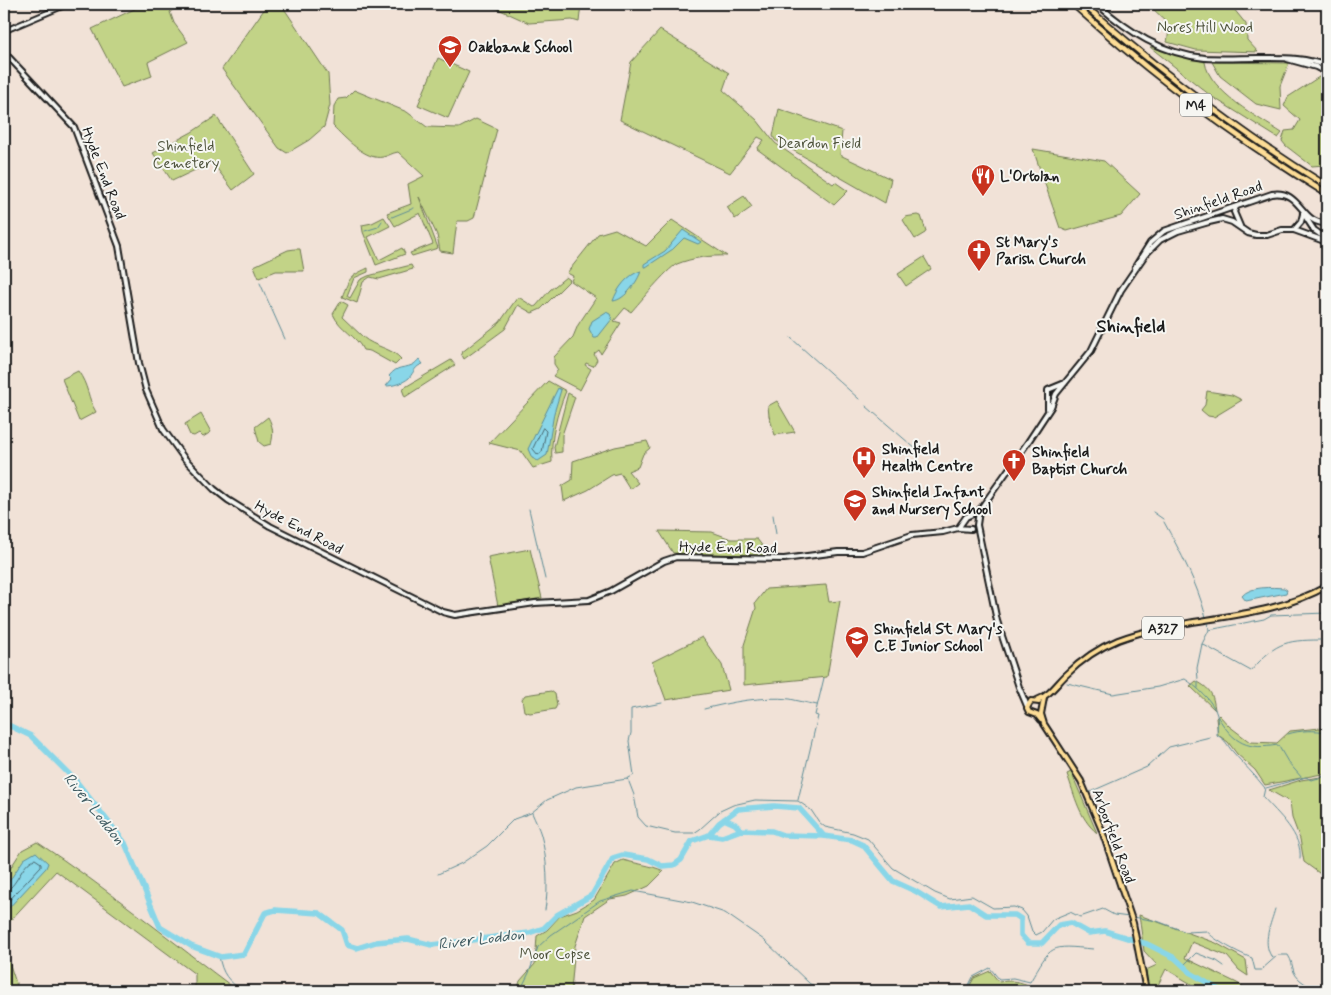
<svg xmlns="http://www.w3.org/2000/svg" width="1331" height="995" viewBox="0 0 1331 995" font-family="Mynerve,sans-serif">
	<rect width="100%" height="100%" fill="#f1e2d7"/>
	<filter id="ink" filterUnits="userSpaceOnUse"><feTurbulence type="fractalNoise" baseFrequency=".02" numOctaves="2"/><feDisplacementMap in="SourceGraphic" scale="10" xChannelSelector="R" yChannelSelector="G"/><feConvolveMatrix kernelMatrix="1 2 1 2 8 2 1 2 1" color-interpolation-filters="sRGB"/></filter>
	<g filter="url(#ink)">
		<path fill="#c2d387" stroke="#6f7852" d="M145,4H173L175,8L170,12L174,23L188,42L148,62L152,76L122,87L92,29Z
			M268,4H281L328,74L330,105L324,127L309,140L287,153L279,148L222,69Z
			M487,4H581L579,22L572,20L529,23Z
			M1152,4H1235L1233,8L1246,24L1247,40L1258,52L1196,50L1167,42L1170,25L1150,6Z
			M660,30L729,73L723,90L757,120L775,143L833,184L835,182L848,191L834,205L757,149L764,140L758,137L730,173L620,120L631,62Z
			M1150,47L1205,62C1209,91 1259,118 1282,133L1278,138L1211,96Z
			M438,58L469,72L448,118L418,105Z
			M1212,62L1289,63L1280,86L1281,110L1256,104L1220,76Z
			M1322,75L1327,79V163L1325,165L1312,166L1286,146L1282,141L1285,131L1294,130L1300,120L1284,106L1288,97Z
			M354,90L407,112L427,127L459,128L476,119L497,129L474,218L468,221H457L453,253L440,251L437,235L419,197L438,248L412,256L410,253L433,244L420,213L395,226L387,213L411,204L408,184L424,176L398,152C392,153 388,156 383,157C366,161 344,137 333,126L334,106L338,99L346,98Z
			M779,109L842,131L840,155L891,179L885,203L775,140L773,136Z
			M216,116L254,174L233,190L212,162L172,181L153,153L192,132Z
			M1033,149L1104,161L1140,194L1121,216L1067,231L1060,228Z
			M744,196L752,207L735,219L727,207Z
			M917,215L921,216L926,231L925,233L915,239L903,220L905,217Z
			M384,217L390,226L368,237L379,260L402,248L405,254L376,265L363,232L362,225L372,223Z
			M672,220L727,256C711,255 692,258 677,264C666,270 640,302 631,312L625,308L614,321L621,323L601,354L599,350L594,354L597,360L593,366L586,363L585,365L591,369L580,390L553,376L558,370L554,364V357L573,337L578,325L596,298L571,281L573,276L567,273L598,234L615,229L646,246Z
			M295,249H300L304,271H276L259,278L254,266L288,250Z
			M924,257L931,269L906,286L898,274Z
			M411,265L413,269L379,279L370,277L363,282L357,303L342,297C350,277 349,277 368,268V272L354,278L347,296L350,298L360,280L368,276Z
			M566,277L570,280L541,309L532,313L518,305L505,329L464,359L461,353L500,322L517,298H520L534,307L536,306L550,290Z
			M341,301L348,305L342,317C349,324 356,330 363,337C374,347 392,348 401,359L395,365L370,351L363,350C357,336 340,330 333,314Z
			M451,360L455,365L405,397L402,389Z
			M78,371C89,386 87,397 96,412L79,421L62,379Z
			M548,381L566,391C557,413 550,438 552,462L533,468L521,451L489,443Z
			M1207,391L1232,395L1242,400L1214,417L1208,416L1201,410L1205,405Z
			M568,393L575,397L562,435V452L555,453L554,447Z
			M777,401L795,432L775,435L769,416L768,406Z
			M201,414L211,432L203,437L199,433L194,436L190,435L185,424Z
			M268,417C273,426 274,434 271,444L264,446L259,442L255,427Z
			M647,441L650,448L643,454L638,467L628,471L638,483L630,489L620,473L612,475L588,490L564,501L562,486L572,480L573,461L615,447Z
			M659,531L712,532L731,539H757L770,556L673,553Z
			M530,549L542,598L498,606L488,557Z
			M826,585L829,602L840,601L827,677L744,685V645L756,608L755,603L766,589Z
			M702,637L722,665L729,690L666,700L652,662Z
			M1196,681C1211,689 1213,694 1215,710L1190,686Z
			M551,691L555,694L557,705L555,709L530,713L524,711L522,699L525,695Z
			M1219,715L1229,726L1250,742L1277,743L1290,731L1320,728L1327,729V773L1265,785L1255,770L1237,754L1228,742L1218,735L1216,718Z
			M1071,772L1097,833C1079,818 1075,796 1067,774Z
			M1327,776V881L1319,873L1304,862L1300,839L1292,818L1290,802L1269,790L1301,780Z
			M37,842C107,888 171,941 238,991H195V974L56,871L7,924L4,935V878L22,850Z
			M623,860C637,864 650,865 664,871L649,886L627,896L610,899L585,916L575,946L571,991H517L520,981L535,964L537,936L547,930L560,916L577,910L594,900L615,864Z
			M1139,915L1216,943L1246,960L1248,976L1239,970L1227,956L1192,942L1185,958L1237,983L1250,991H1203L1166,969L1155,991H1149L1146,970L1157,965L1144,951Z
			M4,947L17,986L15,991H4Z
			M990,971L999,982C1012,980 1020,981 1032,987L1026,991H967L974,978Z"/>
		<path fill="#89d6e8" stroke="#5d8c96" d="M683,230L701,242L698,244L684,238L673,249L646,267H644V264L665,251Z
			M641,271C638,281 625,300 613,301C617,289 628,274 641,271Z
			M606,312L610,314L612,319L597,338H594L589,329L592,321Z
			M419,359L423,364C415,366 414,372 409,378C403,383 393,386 386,386L392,379L389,376C398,365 403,369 412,365C415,364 417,361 419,359Z
			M558,388L561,390L554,413L547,455L538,461L532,458L528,449Z
			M1284,588L1287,590L1286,593L1246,601L1242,596C1250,586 1272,587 1284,588Z
			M36,852L48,863L46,868L5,912L4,889L24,859Z"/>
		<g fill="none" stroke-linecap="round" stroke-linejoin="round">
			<path stroke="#48666e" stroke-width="1" d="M543,428L546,431L542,452L538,455L533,449Z
				M4,891C17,889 21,863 35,859L41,863V866L4,906"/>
			<path stroke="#5d8c96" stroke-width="1" d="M392,217L414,208
				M365,231L378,227L382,221
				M260,283L285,339
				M791,338L859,399
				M866,406L917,450
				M529,509L545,579
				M1153,512L1163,519
				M773,515L776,534
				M1164,522C1181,553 1197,583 1206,617
				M1209,630L1264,619L1271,615L1327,613
				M1202,644L1209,630L1208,622
				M1198,679L1197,668L1202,644L1251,671C1277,640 1288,640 1327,640
				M1067,683L1113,694L1158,687L1185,679C1196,686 1214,702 1217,715C1218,721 1217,729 1217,735C1227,741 1226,744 1233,752C1243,764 1255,775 1265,788L1263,797C1278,814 1303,835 1300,859
				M1198,688V682
				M704,709C731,702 762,696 790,699C799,701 808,703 817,705
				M1218,717C1234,744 1248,750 1278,745L1288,762L1302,778
				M1288,734C1300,730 1315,730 1327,732
				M627,779L634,775L629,741L631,733V709L662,703
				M629,782L634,795L638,817L646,826L675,833H694L700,829L720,811L733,805L755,800L798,801L811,810L819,822L825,827L853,833L868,839L893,868L935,893L950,899L972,896L993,908L1014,907L1022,910L1027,916L1032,931L1036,935L1042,932L1053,919L1070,912L1080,917L1103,909L1114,915L1129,917
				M1266,788L1302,778L1306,777L1311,780L1327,776
				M1090,792L1147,767L1169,747L1210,737
				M798,800L818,716L815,715L824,678
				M532,813C535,820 539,828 541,835C547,857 549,888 545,910
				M438,874L462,863L487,846L514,819L531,813L547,800L576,787L627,779L628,780
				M1133,917L1157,921L1186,932L1207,931C1213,940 1241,954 1252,958L1255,970H1261L1278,955H1288C1292,961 1292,966 1294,972C1298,981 1309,986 1317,991
				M219,956C222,974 228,981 243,991
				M1274,957L1271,956C1262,941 1271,924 1275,909
				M1183,966L1196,953L1217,961L1224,966
				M520,991L529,973L538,947L551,935L600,901L633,891L692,902L725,913L764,940L810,984L831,991
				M966,991L973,977L990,968L999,979L1013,978L1030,982C1052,944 1049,945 1093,949"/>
			<path stroke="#89d6e8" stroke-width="5.5" d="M4,723L31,736L76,781L125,843L160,927L191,946L221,957L244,954L265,913L275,910L319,913L342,930L347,945L357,948L376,942L408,939L432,945L529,933L544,928L557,915L592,895L613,858L623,855L648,859L662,866L674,865L681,860L692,841L709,835L719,823L738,809L774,806L799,808L824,836
				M724,819L735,824L741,830
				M709,835L722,837L741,830L772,831L783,835L824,836L852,840L863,845L893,881L915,891L941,907L969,904L986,915H1015L1021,919V935L1028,943H1042L1059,925L1071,923L1089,933L1105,931L1147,944L1175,958L1191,973L1221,991"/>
			<g stroke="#1c1c1c" stroke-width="7">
				<path id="tertiary" d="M4,31L68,4"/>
			</g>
			<g stroke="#1c1c1c" stroke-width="8">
				<path id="secondary" d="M1097,4C1129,32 1162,54 1205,58C1223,59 1241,58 1259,58C1283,58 1305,57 1327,66
					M4,52L74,127L119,246L139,363L146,390L163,429L184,458L214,489L228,500L270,526L443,612L455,615L535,603L589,600L611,591L664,561L676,557L784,559L838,552H862L912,535L943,532L958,528L971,529
					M1287,59L1316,67L1327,73
					M1236,207L1234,212L1240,226
					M1303,213L1314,230L1327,239
					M1294,230L1301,222L1303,214
					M1135,267L1150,243L1164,231L1272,194C1301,189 1301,225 1327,223
					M1048,409V390L1065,383
					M959,527L966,517L979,511
					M1027,706L1019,687L997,621L977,525L979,511L1028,442L1051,407L1056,394L1091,351L1121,290L1145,255L1160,240L1178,231L1209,222L1222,219L1232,222L1248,233L1256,235H1267L1282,230H1294L1327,242"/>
			</g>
			<g stroke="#1c1c1c" stroke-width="8">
				<path id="primary" d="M1327,236V241
					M1044,698L1041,714L1044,724L1081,781L1101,828L1133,923L1146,991
					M1037,700C1049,696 1056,685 1065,676C1080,661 1098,648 1118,640C1185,615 1264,622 1327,586
					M1039,702L1031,701L1027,708L1029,712L1037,715L1041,720"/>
			</g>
			<g stroke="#1c1c1c" stroke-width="8">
				<path id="motorway" d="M1073,4C1151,75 1237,139 1327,194
					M1083,4C1160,71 1240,133 1327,186"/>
			</g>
			<use href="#tertiary" stroke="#f6f6f2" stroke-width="3"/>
			<use href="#secondary" stroke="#f6f6f2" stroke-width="4"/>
			<use href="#primary" stroke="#fedd96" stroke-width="4"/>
			<use href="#motorway" stroke="#fedd96" stroke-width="4.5"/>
		</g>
	</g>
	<defs>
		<g id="school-pin" transform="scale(1.25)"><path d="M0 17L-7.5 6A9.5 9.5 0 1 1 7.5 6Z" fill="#c8321e" stroke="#f6f6f2"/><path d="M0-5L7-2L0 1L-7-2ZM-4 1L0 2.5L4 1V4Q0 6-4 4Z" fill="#fff"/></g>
		<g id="restaurant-pin" transform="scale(1.25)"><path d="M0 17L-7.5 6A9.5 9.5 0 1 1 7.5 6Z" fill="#c8321e" stroke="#f6f6f2"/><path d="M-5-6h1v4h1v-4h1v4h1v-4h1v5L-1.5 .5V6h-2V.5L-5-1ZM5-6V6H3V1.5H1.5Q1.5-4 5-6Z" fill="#fff"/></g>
		<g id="church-pin" transform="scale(1.25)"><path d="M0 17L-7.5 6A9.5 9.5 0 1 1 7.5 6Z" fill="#c8321e" stroke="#f6f6f2"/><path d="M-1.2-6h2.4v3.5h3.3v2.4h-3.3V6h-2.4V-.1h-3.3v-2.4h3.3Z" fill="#fff"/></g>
		<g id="hospital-pin" transform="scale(1.25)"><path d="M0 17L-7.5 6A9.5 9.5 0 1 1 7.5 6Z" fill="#c8321e" stroke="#f6f6f2"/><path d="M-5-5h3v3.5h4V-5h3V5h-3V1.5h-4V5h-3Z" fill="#fff"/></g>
	</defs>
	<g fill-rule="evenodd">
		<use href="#school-pin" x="450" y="47"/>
		<use href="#restaurant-pin" x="983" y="176"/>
		<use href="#church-pin" x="979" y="251"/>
		<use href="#hospital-pin" x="864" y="458"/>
		<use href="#church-pin" x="1014" y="461"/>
		<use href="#school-pin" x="855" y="501"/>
		<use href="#school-pin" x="857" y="638"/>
	</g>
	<g text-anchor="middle" stroke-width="4" stroke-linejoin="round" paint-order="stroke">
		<g fill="#f6f6f2" stroke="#5d5d5c" stroke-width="1">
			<rect x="1180" y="93.5" width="32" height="23" rx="4"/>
			<rect x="1142" y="616.5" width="42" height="23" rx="4"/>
		</g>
		<g font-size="14" font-weight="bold" fill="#1c1c1c">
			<text x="1196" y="110">M4</text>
			<text x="1163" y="633">A327</text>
		</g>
		<g font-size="15" fill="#4e533c" stroke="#f6f6f2">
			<text x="1205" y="32">Nores Hill Wood</text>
			<text x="819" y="148">Deardon Field</text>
			<text x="186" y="151">Shinfield<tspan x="186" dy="17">Cemetery</tspan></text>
			<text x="555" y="959">Moor Copse</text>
		</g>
		<g font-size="15" font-weight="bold" fill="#1c1c1c" stroke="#f6f6f2" text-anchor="start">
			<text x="468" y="52">Oakbank School</text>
			<text x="1000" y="181">L'Ortolan</text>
			<text x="996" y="247">St Mary's<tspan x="996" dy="17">Parish Church</tspan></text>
			<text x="882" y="454">Shinfield<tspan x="882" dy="17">Health Centre</tspan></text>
			<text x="1032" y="457">Shinfield<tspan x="1032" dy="17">Baptist Church</tspan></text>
			<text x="872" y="497">Shinfield Infant<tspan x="872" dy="17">and Nursery School</tspan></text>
			<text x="874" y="634">Shinfield St Mary's<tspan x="874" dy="17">C.E Junior School</tspan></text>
		</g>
		<g font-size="15" fill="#1c1c1c" stroke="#f6f6f2">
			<text transform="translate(104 173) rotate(69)" y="5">Hyde End Road</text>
			<text transform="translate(1218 200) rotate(-19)" y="5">Shinfield Road</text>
			<text transform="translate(299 527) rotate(28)" y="5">Hyde End Road</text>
			<text transform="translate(728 547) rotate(1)" y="5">Hyde End Road</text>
			<text transform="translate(1114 836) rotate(70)" y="5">Arborfield Road</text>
		</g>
		<g font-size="16" font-style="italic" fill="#425d63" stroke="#f6f6f2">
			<text transform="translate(95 808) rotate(51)" y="6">River Loddon</text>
			<text transform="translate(481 938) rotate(-7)" y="6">River Loddon</text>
		</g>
		<g font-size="18" font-weight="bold" fill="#1c1c1c" stroke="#f6f6f2">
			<text x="1131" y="332">Shinfield</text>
		</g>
	</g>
	<rect width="1331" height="995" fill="none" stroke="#f6f6f2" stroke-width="20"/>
	<rect x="10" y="10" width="1311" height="975" fill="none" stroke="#1c1c1c" stroke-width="2" filter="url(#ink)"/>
</svg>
